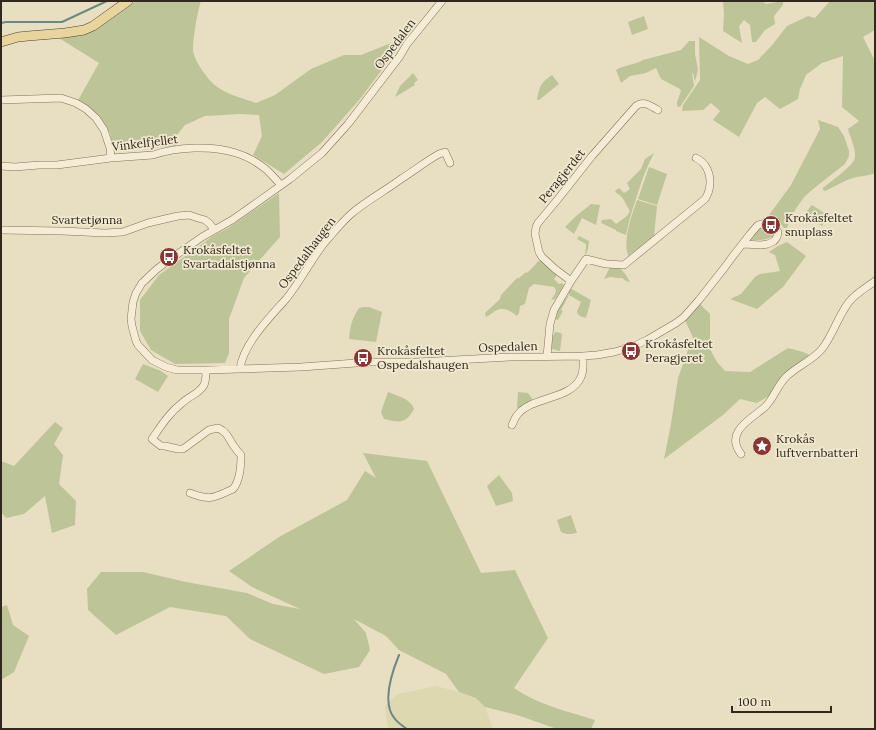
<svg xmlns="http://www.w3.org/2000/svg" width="876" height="730" viewBox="0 0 876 730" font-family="Lora,serif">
	<rect width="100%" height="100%" fill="#e8dfc2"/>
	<path fill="#ddd8b0" d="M436,686L459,692L476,698L485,707L493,729H388L385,706L398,694Z"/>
	<path fill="#bdc497" d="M136,1H201C197,13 193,38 193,50C194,61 208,80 216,86C227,95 243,98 256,103L275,95L311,69L344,55H361L396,41L402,43L360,99L322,142L284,174L253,155L262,136L259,115L240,114L205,116L185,125L176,136V146L114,150L110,133L99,115L77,102L99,63L59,38L90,31L108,21Z
		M723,1H762L766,4L783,1V5L774,16L775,24L765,30L756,42H752L750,25L744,20L739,26L742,43L723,31L724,15Z
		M830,1H875V30L863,37L875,61V173C869,176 860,176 853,178C843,181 834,187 825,191L823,190V188C830,182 851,167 854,160C858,153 850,137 848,129L859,121L842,107L843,56L822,63L806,75L800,89L798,99L780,109L765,97L757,103L739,137L713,120L720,111L711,103L703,110L682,111L683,105L700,80L699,37L729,56L748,64L758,60L773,44L787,26L808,16L815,18Z
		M644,16L648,29L632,35L628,22Z
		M689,41H695V54L698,69L697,74L695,82L693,73H692L694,86L680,107L677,106V102L681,91L680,89L661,79L656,68L646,73L630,76L621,83L616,70C624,65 635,65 643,60L681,50Z
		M413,73L418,80L414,83L415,85L395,97L400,86Z
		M552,75L559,84L539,100H537C540,85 540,84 552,75Z
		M818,120L838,127L844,136L849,151V156L845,164L818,185L805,196L797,207L791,217L787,228H784L777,219L769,215L791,185L820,129Z
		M654,153C646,168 640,185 635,202C631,213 628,224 626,235L616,231V230L601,223L602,220L611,219L616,224L627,216L630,211C626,205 623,195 616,193L615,191L619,188L624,193L630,189L627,183L641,169L645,159Z
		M649,167L667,174L657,205L638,199Z
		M279,193L280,237L257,263L258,264L252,269L244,278L229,319V353L225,363L175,364L151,350L140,331V300L159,275L213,236L228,228Z
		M637,200L657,206L654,236L628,256C623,237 631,218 637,200Z
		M591,204L600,205L596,225L582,218L574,234L565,227L575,217Z
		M812,205L829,216L822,226L804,214Z
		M765,226C770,227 773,230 774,235C766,241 759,240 750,240C754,235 758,227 765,226Z
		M579,236L589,241L588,249L585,257L586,246V244L577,239Z
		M787,242L806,256L783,287L757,309L730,299L741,294L755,277L760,274L780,271L775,255L769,252L778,246Z
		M541,260L558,274L554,279L559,284L562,283L564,286L555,299L551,300L555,294L556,290L554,287L534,284L529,288L525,304L520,306L519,313L517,316C511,311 503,306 495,311C492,313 490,315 486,317L485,313L500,299L501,295L517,278H519L526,272L527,273L536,264L537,262Z
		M610,267L620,268L626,275L630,282L626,281L622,278H618L610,277L604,279Z
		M570,288L591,300L586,318L580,316L577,313V311L581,302L569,295L561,310L563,311L558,320L555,319L558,309L569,294L568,292Z
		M700,304L710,314V349L717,362L725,371L750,372L788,348L803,352L812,356L772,394L757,403L740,399L723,415L664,459L671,424L678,378L689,347L694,340L685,320Z
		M364,307H369L382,312L376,342L349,339C350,327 352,318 359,308Z
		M555,332L561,333L562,335L560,351L552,349V338Z
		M143,364L161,371L168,376L158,392L135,379Z
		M388,392C398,396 411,399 414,409C405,425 399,422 384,419L381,412Z
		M518,392L528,393L534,401L517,408Z
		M55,422L63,428L54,444L63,455L59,484L76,501L75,525L52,533L45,496L24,514L6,518L1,512V461L14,466Z
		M363,453L427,461L481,573L515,570L548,638L514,688C539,705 566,711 595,720L591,729H557L517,715L485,707L476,698L459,692L446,674L399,650L386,636L354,619L366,633L370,650L359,667L324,674L250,639L226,616L170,607L116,635L88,610L87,589L101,572H143L186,582L247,593L273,604L300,609L252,587L229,571L279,537L347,500L365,471L376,478Z
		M499,475L512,493L513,501L496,506L487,486Z
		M571,515L577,533C571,534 567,535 561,532L557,520Z
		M7,605L13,625L29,636L14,672L1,680V607Z"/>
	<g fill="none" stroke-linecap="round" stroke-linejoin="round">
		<path stroke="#6c8882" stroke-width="2" d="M1,23L6,22H62L107,1
			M399,655C392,672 381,703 395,719C398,723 403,726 407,729"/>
		<g stroke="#80715b" stroke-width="8">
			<path id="minor" d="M442,1L407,44L400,56L348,124L322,153L290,179L252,206L232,220L202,237L169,260L157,269L142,283L136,293L133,302L131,319L132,326L136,341L138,345L152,360L166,367L177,370H206L301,367L370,362H418L510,357L583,356L597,355L614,352L632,347L647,340L676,323L684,317L699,300L725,267L733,256L751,233L758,225L765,223L769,224L776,229L778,232L777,237L774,241L768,244L761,245L743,244
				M1,100L61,98L76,103L86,109L96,118L104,130L110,148L111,158
				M1,166L15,167L39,165H57L111,158L153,155C176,147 212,145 236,153C246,156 255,161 263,167C270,172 275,179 281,185
				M1,230L62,231L105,233L123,232L148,223L165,219L178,216L189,215L198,218L205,220L210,224L214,230
				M571,281L555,269L542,257L539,252L535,234L536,227L538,223L558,199L592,156L636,106C644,100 650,106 658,110
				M547,356L550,324L554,310L571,281L586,259L606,264L624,265L705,199C711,190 712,177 706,167C704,163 700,160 696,158
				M240,369C243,344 270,317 286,299C301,281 311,259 326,241C334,232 342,222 351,214C366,201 385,191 401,179C414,171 426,161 439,154L445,152L450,163
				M512,425C514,421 515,417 518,414C533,396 571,400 581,377C584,371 583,363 583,356
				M741,454C724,432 751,419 765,407C774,398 777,386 786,377C796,367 813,360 822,349C833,335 838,316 849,302C856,293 866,288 875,281
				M190,493C211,501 213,498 233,489C240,481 241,465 241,455C238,452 235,448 233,445C228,437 227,432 218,428L209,430L183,449H178L165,446H161L152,439C161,426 169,413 182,403C189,396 199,394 204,385C206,381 206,375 206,370"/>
		</g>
		<g stroke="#4e3f2f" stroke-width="10">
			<path id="major" d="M1,42L18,37L28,36L65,33L84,30L93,26L128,1"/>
		</g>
		<use href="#minor" stroke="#f4ecd4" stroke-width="7"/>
		<use href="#major" stroke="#e8d49d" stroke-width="9"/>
	</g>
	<defs>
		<g id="bus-disc" transform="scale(1)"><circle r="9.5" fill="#873632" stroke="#f0e9d0"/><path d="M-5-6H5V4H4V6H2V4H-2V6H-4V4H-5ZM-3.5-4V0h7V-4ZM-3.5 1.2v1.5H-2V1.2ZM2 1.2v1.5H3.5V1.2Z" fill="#fff"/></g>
		<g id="sight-disc" transform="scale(1)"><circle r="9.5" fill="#873632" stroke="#f0e9d0"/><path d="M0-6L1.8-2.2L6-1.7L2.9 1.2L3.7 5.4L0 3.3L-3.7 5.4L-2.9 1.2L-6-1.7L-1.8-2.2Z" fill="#fff"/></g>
	</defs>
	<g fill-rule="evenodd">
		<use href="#bus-disc" x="771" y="225"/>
		<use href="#bus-disc" x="169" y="257"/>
		<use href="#bus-disc" x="631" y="351"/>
		<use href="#bus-disc" x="363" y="358"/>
		<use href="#sight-disc" x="762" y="446"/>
	</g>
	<g text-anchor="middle" stroke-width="3.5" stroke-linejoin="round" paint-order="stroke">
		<g font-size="12" fill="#31281e" stroke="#f0e9d0">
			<text transform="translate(395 44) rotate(-53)" y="4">Ospedalen</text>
			<text transform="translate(145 143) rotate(-7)" y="4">Vinkelfjellet</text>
			<text transform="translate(562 176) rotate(-51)" y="4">Peragjerdet</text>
			<text x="87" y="224">Svartetjønna</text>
			<text transform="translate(307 253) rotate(-53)" y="4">Ospedalhaugen</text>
			<text transform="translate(508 347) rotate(-2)" y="4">Ospedalen</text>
		</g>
		<g font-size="12" fill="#31281e" stroke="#f0e9d0" text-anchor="start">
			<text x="785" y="222">Krokåsfeltet<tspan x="785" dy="14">snuplass</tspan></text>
			<text x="183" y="254">Krokåsfeltet<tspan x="183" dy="14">Svartadalstjønna</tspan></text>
			<text x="645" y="348">Krokåsfeltet<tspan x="645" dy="14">Peragjeret</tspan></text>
			<text x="377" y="355">Krokåsfeltet<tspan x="377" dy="14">Ospedalshaugen</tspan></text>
			<text x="776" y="443">Krokås<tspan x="776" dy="14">luftvernbatteri</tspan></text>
		</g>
	</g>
	<rect width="876" height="730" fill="none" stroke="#31281e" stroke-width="4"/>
	<path d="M732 706v6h99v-6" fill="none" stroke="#31281e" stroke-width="2"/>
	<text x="738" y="706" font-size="12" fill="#31281e" stroke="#f0e9d0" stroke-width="3" paint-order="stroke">100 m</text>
</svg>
